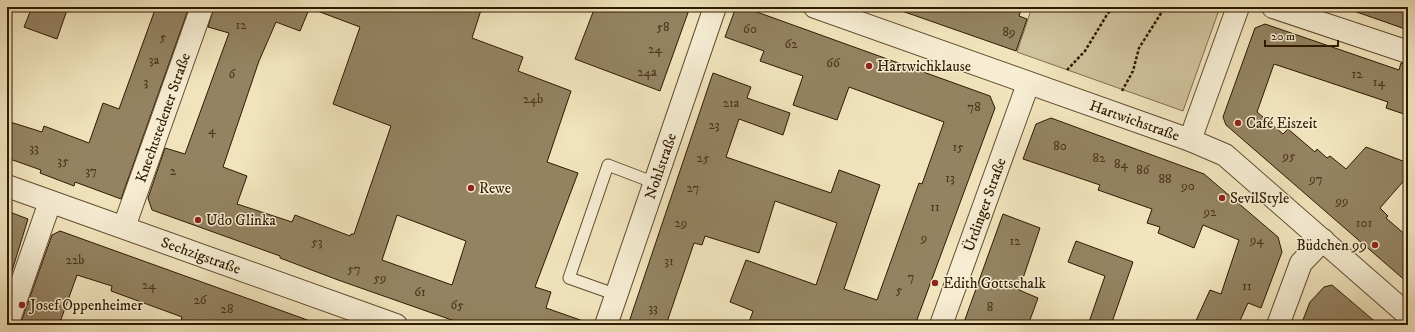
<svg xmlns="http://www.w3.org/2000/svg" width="1415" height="332" viewBox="0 0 1415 332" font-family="'IM FELL DW Pica',serif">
	<rect width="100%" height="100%" fill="#f1e4bc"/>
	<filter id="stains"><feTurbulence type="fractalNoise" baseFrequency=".005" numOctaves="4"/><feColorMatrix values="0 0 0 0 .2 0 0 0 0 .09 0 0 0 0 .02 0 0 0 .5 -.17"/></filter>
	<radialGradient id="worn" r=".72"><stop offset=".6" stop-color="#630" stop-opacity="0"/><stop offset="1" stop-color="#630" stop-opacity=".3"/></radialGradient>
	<path fill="#d0c29c" stroke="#806e4e" d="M1032,7H1220L1183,111L1017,52Z"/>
	<path fill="#948362" stroke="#2f1a01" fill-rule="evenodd" d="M32,7H68L57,39L24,27Z
		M156,7H189L121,199L75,182L74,186L40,173L41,170L7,158V121L42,132L44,126L89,143L103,103L119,109Z
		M214,7H310L300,31L276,22L259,61L223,167L247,176L237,204L292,222L295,215L350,236L351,234H354L391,126L333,104L360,27L312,9V7H482L472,38L523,57L518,71L571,91L547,162L578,173L535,287L551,292L546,308L586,322L585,325H466L338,280L280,258V256L152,210L148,198L165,148L185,154L229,33L208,27ZM397,215L466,241L452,285L382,260Z
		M595,7H690L660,91L575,59Z
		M736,7H743L990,96L995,108L915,325H748L753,311L730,302L746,260L816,285L837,223L775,201L759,253L705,236L702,245L694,243L666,325H628L713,73L751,87L747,98L790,113L783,135L739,119L726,157L831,193L839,170L880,185L844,289L877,300L919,183L922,184L944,122L849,87L837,120L793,105L803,76L760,61L764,51L725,37Z
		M900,7H1022L1019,16L1027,19L1016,51L899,10Z
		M1352,7H1408V30L1351,10Z
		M1265,24L1399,70L1401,63L1408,64V110L1406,109L1404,114L1386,108L1388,102L1274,64L1257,112L1283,134L1288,129L1315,152L1317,149L1327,158L1330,156L1346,169L1366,147L1408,163V176L1380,208L1388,216L1386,218L1408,237V283L1226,125L1223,117L1255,28Z
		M1051,118L1204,174L1278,237L1282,252L1261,308L1248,303L1238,325H1194L1210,290L1221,294L1239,240L1203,225L1194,248L1158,233L1160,227L1147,223L1152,209L1098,190L1100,185L1023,159L1036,124Z
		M7,211L28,219L7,287Z
		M1003,214L1040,228L1019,290L1038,298L1034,309L1028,325H963Z
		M60,231L313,322V325H180L182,317L111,291L112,286L77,275L59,325H20L52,235Z
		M1076,241L1133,262L1111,325H1088L1105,276L1068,262Z
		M1332,285L1379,325H1301L1310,302L1324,287Z"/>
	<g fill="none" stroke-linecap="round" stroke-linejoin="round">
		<g stroke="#604c30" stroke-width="13">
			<path id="service" d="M617,295L569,278L608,165L655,183"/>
		</g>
		<g stroke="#604c30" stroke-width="24">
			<g id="minor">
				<path d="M1273,7L1408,52"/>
				<path d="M1190,140L1238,7"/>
				<path id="s1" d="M124,227L202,7"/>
				<path d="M7,325L50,202"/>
				<path id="s2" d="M606,325L715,7"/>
				<path id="s3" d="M941,325L1028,84"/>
				<path d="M1278,325L1301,263L1323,240"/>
			</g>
		</g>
		<g stroke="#604c30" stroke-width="24">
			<g id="tertiary">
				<path id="s4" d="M815,7L1190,140L1225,155L1408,315"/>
				<path id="s5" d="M7,186L396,325"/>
			</g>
		</g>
		<path stroke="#2f1a01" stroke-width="2.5" stroke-dasharray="3 2" stroke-linecap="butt" d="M1067,70L1085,51L1108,13L1116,7
			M1122,91L1133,71L1139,48L1165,7"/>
		<use href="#service" stroke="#f6edd3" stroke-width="11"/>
		<use href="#minor" stroke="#f6edd3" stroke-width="22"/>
		<use href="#tertiary" stroke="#f6edd3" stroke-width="22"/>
	</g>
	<g fill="#8f2418" stroke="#f6edd3" stroke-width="1.5">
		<circle cx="869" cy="66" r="4"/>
		<circle cx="1238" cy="123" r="4"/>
		<circle cx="471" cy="188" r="4"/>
		<circle cx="1222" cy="198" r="4"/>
		<circle cx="198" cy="220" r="4"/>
		<circle cx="1375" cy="245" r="4"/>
		<circle cx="935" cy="283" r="4"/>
		<circle cx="22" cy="305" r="4"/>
	</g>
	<g text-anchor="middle" stroke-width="3" stroke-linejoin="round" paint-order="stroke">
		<g font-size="13" fill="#483419">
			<text x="241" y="29">12</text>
			<text x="663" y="31">58</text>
			<text x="750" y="33">60</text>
			<text x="1009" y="36">89</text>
			<text x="163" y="41">5</text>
			<text x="791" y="48">62</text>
			<text x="655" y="53">24</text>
			<text x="154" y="64">3a</text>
			<text x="833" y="67">66</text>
			<text x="647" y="76">24a</text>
			<text x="232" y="78">6</text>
			<text x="1357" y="78">12</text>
			<text x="146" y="86">3</text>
			<text x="1379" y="86">14</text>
			<text x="533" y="103">24b</text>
			<text x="731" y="107">21a</text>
			<text x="974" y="111">78</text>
			<text x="714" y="129">23</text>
			<text x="212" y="134">4</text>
			<text x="1060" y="150">80</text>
			<text x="958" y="151">15</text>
			<text x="34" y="152">33</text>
			<text x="1289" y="160">95</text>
			<text x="703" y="162">25</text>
			<text x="1099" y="162">82</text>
			<text x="63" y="165">35</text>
			<text x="1121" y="168">84</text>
			<text x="1143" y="174">86</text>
			<text x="91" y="175">37</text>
			<text x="173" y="175">2</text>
			<text x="950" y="182">13</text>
			<text x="1165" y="183">88</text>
			<text x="1316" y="183">97</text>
			<text x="1188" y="190">90</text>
			<text x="693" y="192">27</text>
			<text x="1342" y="205">99</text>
			<text x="935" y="211">11</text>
			<text x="1210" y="216">92</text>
			<text x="681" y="227">29</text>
			<text x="1364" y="227">101</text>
			<text x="924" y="242">9</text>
			<text x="1257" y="244">94</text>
			<text x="1015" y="245">12</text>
			<text x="317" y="246">53</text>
			<text x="75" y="264">22b</text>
			<text x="669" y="265">31</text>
			<text x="354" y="273">57</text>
			<text x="911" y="281">7</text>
			<text x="380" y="282">59</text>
			<text x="149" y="289">24</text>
			<text x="1247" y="290">11</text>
			<text x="899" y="294">5</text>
			<text x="420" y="296">61</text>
			<text x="200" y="304">26</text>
			<text x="457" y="309">65</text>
			<text x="990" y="311">8</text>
			<text x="653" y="312">33</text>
			<text x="227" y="313">28</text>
		</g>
		<g font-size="15" fill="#2f1a01" stroke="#f6edd3" text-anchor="start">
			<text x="877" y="71">Hartwichklause</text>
			<text x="1246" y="128">Café Eiszeit</text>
			<text x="479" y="193">Rewe</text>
			<text x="1230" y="203">SevilStyle</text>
			<text x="206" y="225">Udo Glinka</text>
			<text x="1367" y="250" text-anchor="end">Büdchen 99</text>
			<text x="943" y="288">Edith Gottschalk</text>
			<text x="30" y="310">Josef Oppenheimer</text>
		</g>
		<g font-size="15" fill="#2f1a01" stroke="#f6edd3">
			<text dy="5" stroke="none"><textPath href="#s1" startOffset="116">Knechtstedener Straße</textPath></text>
			<text dy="5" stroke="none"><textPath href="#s4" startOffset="339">Hartwichstraße</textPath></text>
			<text dy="5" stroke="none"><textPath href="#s2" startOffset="168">Nohlstraße</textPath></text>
			<text dy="5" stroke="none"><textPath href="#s3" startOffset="128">Ürdinger Straße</textPath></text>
			<text dy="5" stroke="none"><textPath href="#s5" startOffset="206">Sechzigstraße</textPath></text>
		</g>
	</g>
	<rect width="1415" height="332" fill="none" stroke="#f1e4bc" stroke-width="24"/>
	<rect x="8" y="8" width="1399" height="316" fill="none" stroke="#2f1a01" stroke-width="2"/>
	<rect x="12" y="12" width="1391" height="308" fill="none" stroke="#2f1a01"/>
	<path d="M1265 40v6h73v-6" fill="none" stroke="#2f1a01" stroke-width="2"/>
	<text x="1271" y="40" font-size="12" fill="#2f1a01" stroke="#f6edd3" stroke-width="3" paint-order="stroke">20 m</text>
	<rect width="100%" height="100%" filter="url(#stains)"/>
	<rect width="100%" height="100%" fill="url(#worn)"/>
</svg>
